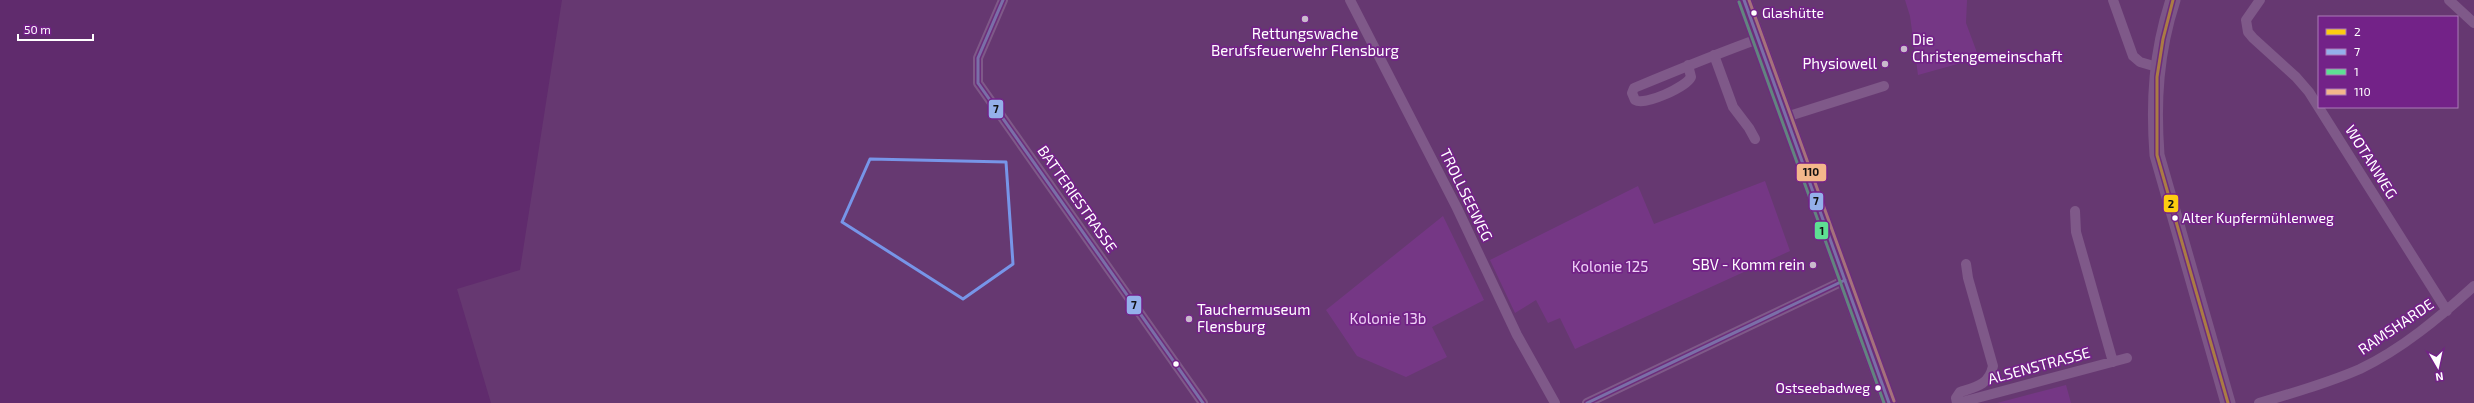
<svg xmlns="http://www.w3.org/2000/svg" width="2474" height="403" viewBox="0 0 2474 403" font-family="'Exo 2',sans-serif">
	<rect width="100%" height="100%" fill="#663971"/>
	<path fill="#88369e" d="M1905,0H1967L1966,23L1979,58L1918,75L1910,16Z
		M1765,181L1790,251L1575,349L1560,318L1548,323L1536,300L1515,313L1490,260L1638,186L1654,224Z
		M1443,216L1484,300L1432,327L1447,357L1406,377L1357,356L1326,310Z
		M2066,385L2071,403H1997Z"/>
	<path fill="#591b68" d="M0,0H562L520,270L457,289L491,403H0Z"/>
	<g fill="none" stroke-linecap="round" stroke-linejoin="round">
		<path stroke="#9e80a6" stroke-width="10" d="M1003,0L978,58V83L1203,403
			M1350,0L1457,208L1517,335L1555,403
			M2113,0L2133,56L2140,62L2157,67
			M2260,0L2246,20L2248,32L2253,38L2296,77L2309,92L2447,311
			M2449,0L2474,23
			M1714,55L1733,107L1749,128L1755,139
			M1688,65L1691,77C1686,87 1645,106 1635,100L1632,93L1634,88C1675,71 1716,54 1758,39
			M1786,117L1884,86
			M2075,211L2076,232L2113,362
			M1587,403L1845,280
			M1957,403L1956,398L1960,392C1976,387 1989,385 1993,366L1968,278L1966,264
			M1958,403L2127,358
			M2259,403C2293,393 2328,383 2360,369C2402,349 2440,317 2474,286"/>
		<path stroke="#9a7ba2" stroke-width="15" d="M1744,0L1889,403
			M2173,0C2156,52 2153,101 2157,155L2228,403"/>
		<g stroke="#732288" stroke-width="6">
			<path id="bus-1" d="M2173,0L2163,39L2157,77V155L2228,403"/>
		</g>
		<g stroke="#732288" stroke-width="6">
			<path id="bus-2" d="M1003,0L978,58V83L1203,403
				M1744,0L1889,403
				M1587,403L1845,280"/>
		</g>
		<g stroke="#732288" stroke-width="6">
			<path id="bus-3" d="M1739,2L1884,403"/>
		</g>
		<g stroke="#732288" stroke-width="6">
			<path id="bus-4" d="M1749,0L1894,401"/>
		</g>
		<use href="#bus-1" stroke="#fdcc10" stroke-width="3"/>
		<use href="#bus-2" stroke="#94b0ea" stroke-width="3"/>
		<use href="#bus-3" stroke="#5ee093" stroke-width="3"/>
		<use href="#bus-4" stroke="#f3b78b" stroke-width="3"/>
	</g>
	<path d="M0 0H2474V403H0ZM870,159L1006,162L1013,264L963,299L842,222Z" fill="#663971" fill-opacity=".55" fill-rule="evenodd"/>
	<path fill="none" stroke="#7795e8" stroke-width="3" stroke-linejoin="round" d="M870,159L1006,162L1013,264L963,299L842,222Z"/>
	<g fill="#fff" stroke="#732288" stroke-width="1.5">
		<circle cx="1754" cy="13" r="3.5"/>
		<circle cx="2175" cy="218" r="3.5"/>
		<circle cx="1176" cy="364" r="3.5"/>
		<circle cx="1878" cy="388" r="3.5"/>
	</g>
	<g fill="#c9bacd" stroke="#732288" stroke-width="1.5">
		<circle cx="1305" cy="19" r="4"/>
		<circle cx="1904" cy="49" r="4"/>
		<circle cx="1885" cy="64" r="4"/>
		<circle cx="1813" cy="265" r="4"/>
		<circle cx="1189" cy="319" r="4"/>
	</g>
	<g text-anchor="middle" stroke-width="3.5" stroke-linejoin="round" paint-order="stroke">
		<g font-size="14" fill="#fff" stroke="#732288" text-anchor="start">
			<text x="1762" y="18">Glashütte</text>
			<text x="2182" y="223">Alter Kupfermühlenweg</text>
			<text x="1870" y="393" text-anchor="end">Ostseebadweg</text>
		</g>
		<g font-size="15" fill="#fff" stroke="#732288" text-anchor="start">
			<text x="1305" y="39" text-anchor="middle">Rettungswache<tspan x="1305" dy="17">Berufsfeuerwehr Flensburg</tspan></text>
			<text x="1912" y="45">Die<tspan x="1912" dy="17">Christengemeinschaft</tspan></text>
			<text x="1877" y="69" text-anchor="end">Physiowell</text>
			<text x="1805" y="270" text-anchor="end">SBV - Komm rein</text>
			<text x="1197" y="315">Tauchermuseum<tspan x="1197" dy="17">Flensburg</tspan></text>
		</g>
		<g font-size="15" fill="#fff" stroke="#732288">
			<text transform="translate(2371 162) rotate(58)" y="5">WOTANWEG</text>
			<text transform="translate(1466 195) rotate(64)" y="5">TROLLSEEWEG</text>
			<text transform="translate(1077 199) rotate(55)" y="5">BATTERIESTRASSE</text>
			<text transform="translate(2396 327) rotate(-34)" y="5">RAMSHARDE</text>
			<text transform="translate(2039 366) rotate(-15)" y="5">ALSENSTRASSE</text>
		</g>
		<g font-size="15" fill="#efd2f7" stroke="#732288">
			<text x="1610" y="272">Kolonie 125</text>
			<text x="1388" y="324">Kolonie 13b</text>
		</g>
	</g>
	<g stroke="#732288" stroke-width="1.5">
		<rect x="988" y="99" width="16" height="20" rx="4" fill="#94b0ea"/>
		<rect x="1796" y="163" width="31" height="19" rx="4" fill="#f3b78b"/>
		<rect x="1809" y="192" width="15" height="19" rx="4" fill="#94b0ea"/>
		<rect x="2163" y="194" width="16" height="19" rx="4" fill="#fdcc10"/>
		<rect x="1814" y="221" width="15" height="19" rx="4" fill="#5ee093"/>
		<rect x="1126" y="295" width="16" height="20" rx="4" fill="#94b0ea"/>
	</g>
	<g font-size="11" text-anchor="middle" font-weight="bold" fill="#111">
		<text x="996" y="113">7</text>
		<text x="1811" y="176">110</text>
		<text x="1816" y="205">7</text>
		<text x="2171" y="208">2</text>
		<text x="1822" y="235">1</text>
		<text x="1134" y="309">7</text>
	</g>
	<rect x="2318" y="16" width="140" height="92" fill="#732288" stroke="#ab7ab8"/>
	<rect x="2326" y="29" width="20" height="6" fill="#fdcc10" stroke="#ab7ab8"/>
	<text x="2354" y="36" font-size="12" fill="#ffffff">2</text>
	<rect x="2326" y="49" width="20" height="6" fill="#94b0ea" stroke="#ab7ab8"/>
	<text x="2354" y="56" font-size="12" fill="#ffffff">7</text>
	<rect x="2326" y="69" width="20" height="6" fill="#5ee093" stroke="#ab7ab8"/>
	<text x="2354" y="76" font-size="12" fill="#ffffff">1</text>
	<rect x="2326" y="89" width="20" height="6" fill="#f3b78b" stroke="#ab7ab8"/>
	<text x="2354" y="96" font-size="12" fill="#ffffff">110</text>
	<g transform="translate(2438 367) rotate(171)" stroke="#732288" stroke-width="3" paint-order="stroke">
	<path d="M0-3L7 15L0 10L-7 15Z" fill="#ffffff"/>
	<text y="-6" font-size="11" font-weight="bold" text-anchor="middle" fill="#ffffff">N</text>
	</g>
	<path d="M18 34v6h75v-6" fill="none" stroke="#ffffff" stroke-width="2"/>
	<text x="24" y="34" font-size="12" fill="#ffffff" stroke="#732288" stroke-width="3" paint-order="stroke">50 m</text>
</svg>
